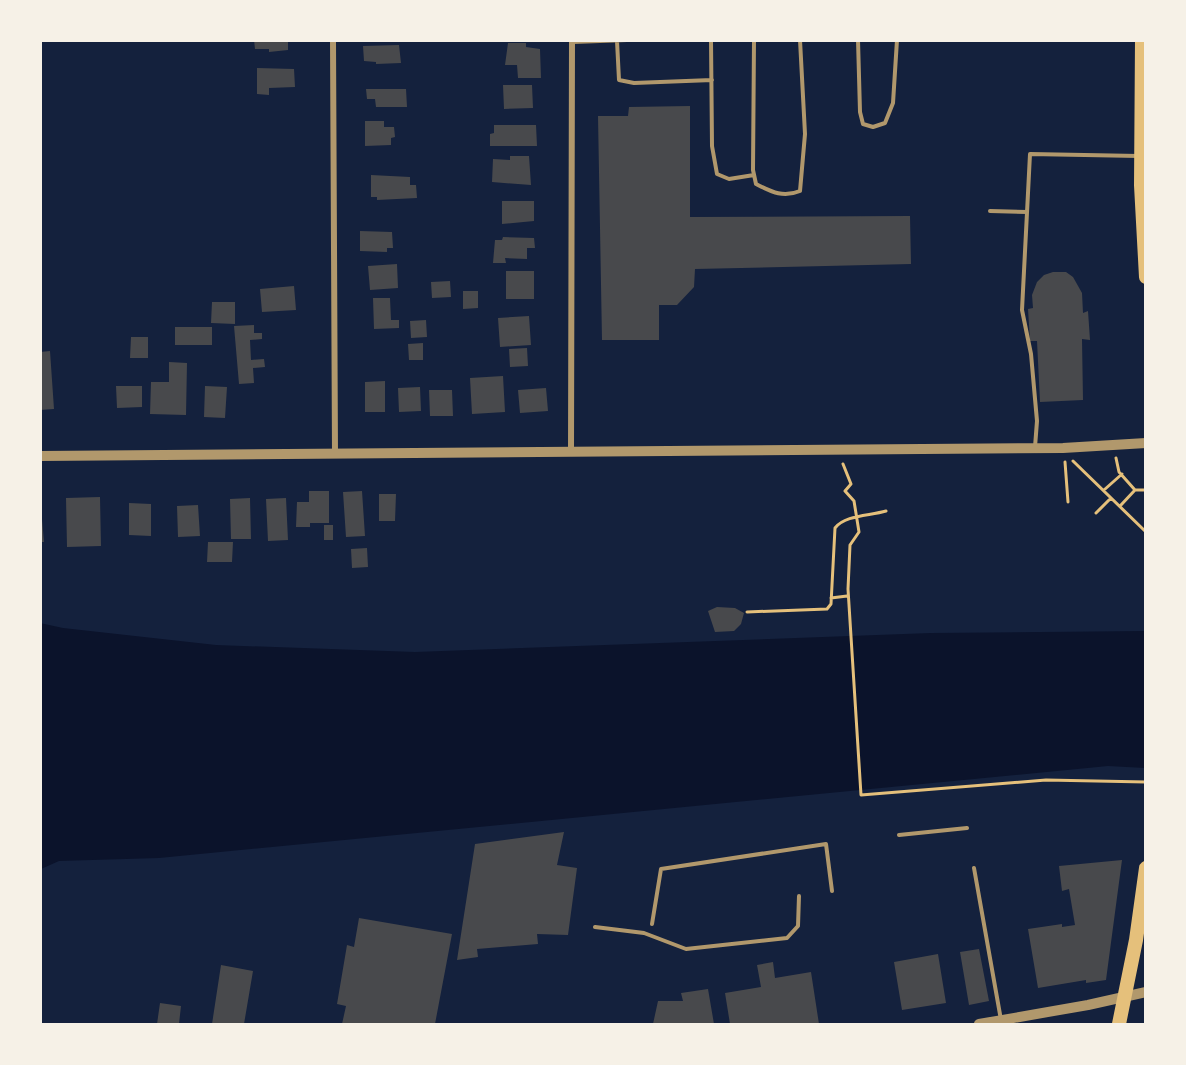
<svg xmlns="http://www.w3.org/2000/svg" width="1186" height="1065" viewBox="0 0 1186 1065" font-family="Barlow,sans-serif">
	<rect width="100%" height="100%" fill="#14213d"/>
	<path fill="#0b132b" d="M40,623L63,628L216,645L415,652L931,633L1145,631V768L1108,766L159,858L59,861L41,869Z"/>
	<path fill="#48494c" d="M254,40H288V50L269,52V49H255Z
		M508,43H526V47L540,49L541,78H518L517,65H505Z
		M399,45L401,63L376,64V62L364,61L363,46Z
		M257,68L294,69L295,87L269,88V95L257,94Z
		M503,85H532L533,108L504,109Z
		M366,89H406L407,107H376L375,99H367Z
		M690,106V217L910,216L911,264L695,269L694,287L677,305H659V340H602L598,116H628L629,107Z
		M365,121H384V127H394L395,137L391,138V145L365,146Z
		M494,125H536L537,146H490V134L494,133Z
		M510,156H529L531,185L492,182L493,159L510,160Z
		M371,175L410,177V185H416L417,198L377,200V197H371Z
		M502,201H534V221L502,224Z
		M360,231L392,232L393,248H387V252L360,251Z
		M503,237L534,238L535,248H527V259L505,258L506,263H493L495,240H502Z
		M397,264L398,288L370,290L368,266Z
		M506,271H534V299H506Z
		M1053,272H1066L1073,277L1082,293L1083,313L1088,311L1090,340L1082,339L1083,400L1040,402L1037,341H1030L1028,309L1033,308L1032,295L1037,282L1044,275Z
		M450,281L451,297L432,298L431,282Z
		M294,286L296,310L262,312L260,289Z
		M463,291H478V308L463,309Z
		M373,298H390L391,320H399V328L374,329Z
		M212,302H235V324L211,323Z
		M529,316L531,345L500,347L498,318Z
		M426,320L427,337L411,338L410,321Z
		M254,325V333H262V339L250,340L251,360L264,359L265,367L253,368L254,383L239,384L234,326Z
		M175,327H212V345H175Z
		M131,337H148V358H130Z
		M423,343V360H409L408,344Z
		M527,348L528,366L510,367L509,349Z
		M50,351L54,409L40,410V352Z
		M169,362L187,363L186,415L150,414L151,382H169Z
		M503,376L505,412L472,414L470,378Z
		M385,381V412H365V382Z
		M116,386H142V407L117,408Z
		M205,386L227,387L225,418L204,417Z
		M420,387L421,411L399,412L398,388Z
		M546,388L548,411L520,413L518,390Z
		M429,390H452L453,416H430Z
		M309,491H329V523H310V527H296L297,502H309Z
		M362,491L365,536L346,537L343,492Z
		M379,494H396L395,521H379Z
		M100,497L101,546L67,547L66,498Z
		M250,498L251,539H231L230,499Z
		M286,498L288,540L268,541L266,499Z
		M129,503L151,504V536L129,535Z
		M198,505L200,536L178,537L177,506Z
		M40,519H42L44,542H40Z
		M324,525H333V540H324Z
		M208,542H233L232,562H207Z
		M367,548L368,567L352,568L351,549Z
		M717,607L735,608L744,613L741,624L734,631L715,632L708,611Z
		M564,832L557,865L577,868L568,935L537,934L538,944L477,949L478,957L457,960L475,844Z
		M1122,860L1106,980L1086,983V980L1038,988L1028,929L1062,924V927L1075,925L1069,889L1062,891L1059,866Z
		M359,918L452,934L435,1024H342L346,1006L337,1004L347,945L354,947Z
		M979,949L989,1001L969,1005L960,952Z
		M938,954L946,1003L902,1010L894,962Z
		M773,962L775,978L811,972L819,1024H730L725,993L761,987L757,965Z
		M221,965L253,971L244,1024H212Z
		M708,989L714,1024H653L658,1001H683L681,993Z
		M160,1003L181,1006L179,1024H157Z"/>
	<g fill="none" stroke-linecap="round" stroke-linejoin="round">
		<path stroke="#e5c07b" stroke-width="3" d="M1116,458L1119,472L1135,490H1146
			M1073,461L1146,532
			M1065,462L1068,502
			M843,464L851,484L845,491L854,501L859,532L850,545L848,589L861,795L1046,780L1146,782
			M1104,490L1122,474
			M1121,505L1135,490
			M1096,513L1111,498
			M831,598L847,596
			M747,612L827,609L831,604L835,528C845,515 869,516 886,511"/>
		<path stroke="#b1986c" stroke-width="4" d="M711,40L712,146L717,174L729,179L754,175
			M754,40L753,170L756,184C772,192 783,198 800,191L805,134L800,40
			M858,40L860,112L863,124L873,127L885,123L893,103L897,40
			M617,41L619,80L634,83L712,80
			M573,42L627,40
			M990,211L1027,212
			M1035,447L1037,421L1031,354L1022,310L1030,154L1139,156
			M899,835L967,828
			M974,868L1001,1020
			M652,924L661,869L826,844L832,891
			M595,927L644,933L686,949L787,938L798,926L799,896"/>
		<path stroke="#b1986c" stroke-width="6" d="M333,40L335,453
			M571,452L572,40"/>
		<path stroke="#b1986c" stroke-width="10" d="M40,456L1063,448L1146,443
			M979,1024L1088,1005L1146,992"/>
		<path stroke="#e5c07b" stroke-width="14" d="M1142,40L1141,185L1146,277
			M1119,1024L1136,940L1146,868"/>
	</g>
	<rect width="1186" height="1065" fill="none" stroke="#f6f1e7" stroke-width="84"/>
</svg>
